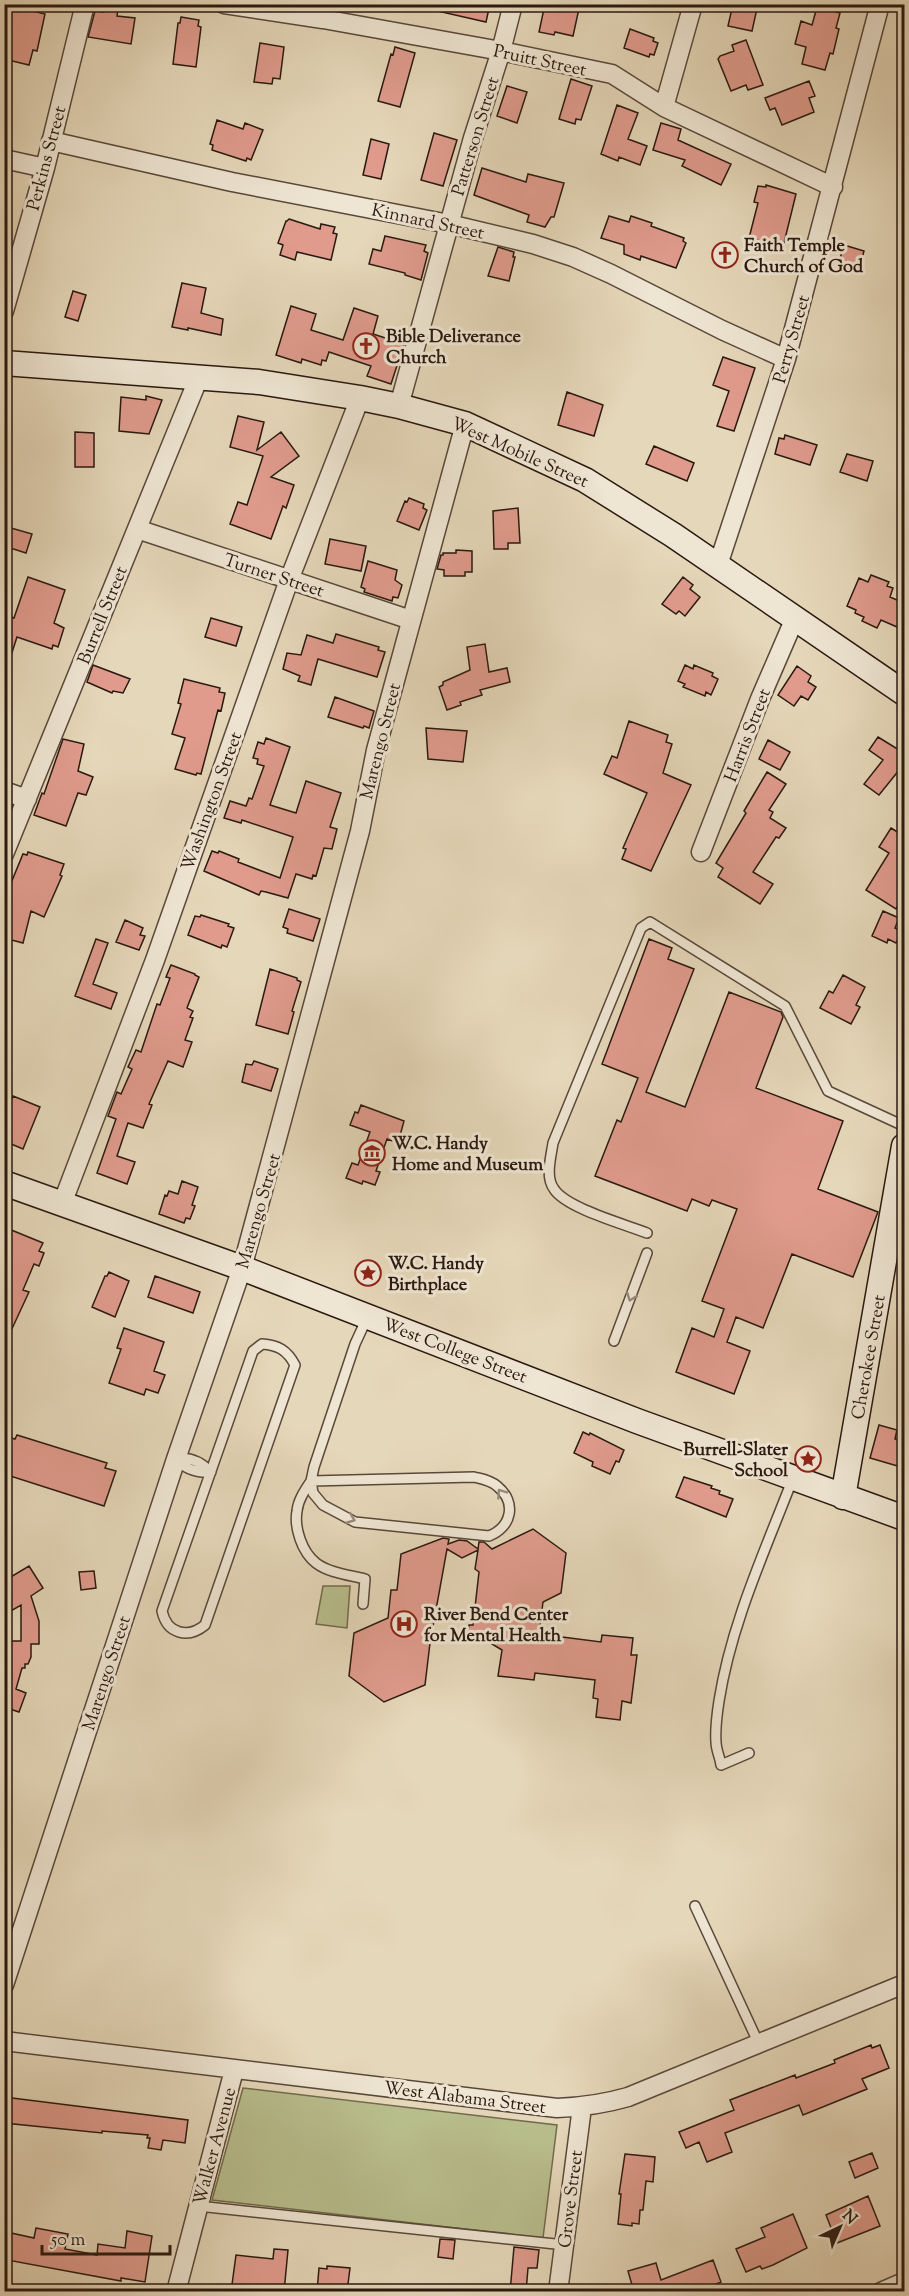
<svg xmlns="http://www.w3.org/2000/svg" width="909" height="2296" viewBox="0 0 909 2296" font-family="'Sorts Mill Goudy',serif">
	<rect width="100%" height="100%" fill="#e5d7b9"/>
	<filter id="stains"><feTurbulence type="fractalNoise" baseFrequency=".00333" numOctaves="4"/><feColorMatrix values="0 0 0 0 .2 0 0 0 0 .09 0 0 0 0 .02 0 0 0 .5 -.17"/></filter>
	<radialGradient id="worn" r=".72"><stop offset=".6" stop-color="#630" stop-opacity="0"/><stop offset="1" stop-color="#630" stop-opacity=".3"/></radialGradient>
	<path fill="#b8bd8c" stroke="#716b4e" stroke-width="1.5" d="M323,1586H350L347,1628L316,1624Z
		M243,2088L557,2125L543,2238L212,2200Z"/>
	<path fill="#e09b8d" stroke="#2a1910" stroke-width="1.5" d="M4,4L45,14L37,51L33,50L29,65L4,59Z
		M434,4H490L486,22L433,10Z
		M545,4H580L573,36L555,32L554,35L539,32Z
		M733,4H758L752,31L728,26Z
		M104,6L118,8L117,16L135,18L131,44L88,37L95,11L103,12Z
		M817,7L840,13L836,28L839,29L833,54L830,53L825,70L802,64L806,47L795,44L801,21L812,25Z
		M181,17L199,20L198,26L201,27L196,67L173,64L178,23H180Z
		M630,29L654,38L653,41L658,43L654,55L650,54L649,57L624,48Z
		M746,40L763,85L748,90L746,85L731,91L718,59L720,56L734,51L732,45Z
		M260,43L284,47L280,79L273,78L272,84L254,82Z
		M395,47L415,53L400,107L378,101L391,54L393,55Z
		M571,79L592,86L581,120L576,119L575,124L559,119Z
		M809,81L815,96L809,98L814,112L782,125L775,108L770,110L765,98Z
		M507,86L527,92L517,123L497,116Z
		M617,105L638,113L628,139L647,146L640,165L619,157L618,161L601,154Z
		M217,120L243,129L245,123L263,130L251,160L247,158L246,161L212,150L213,145L210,144Z
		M661,123L681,129L678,140L731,164L721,185L682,166L685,160L653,150Z
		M434,133L457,140L443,186L421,180Z
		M371,139L389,144L381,179L363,175Z
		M482,168L526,182L528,174L564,183L554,217H551L545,227L527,222L529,215L474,195Z
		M766,185L796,194L783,247L749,238L758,203L754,202L758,186L766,187Z
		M609,216L629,222L631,216L652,223L651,226L684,238L683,241L686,243L676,268L641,256L640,260L624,254V245L601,238Z
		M289,219L320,229L321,224L335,227L333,233L337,234L331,260L297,252L295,260L280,255L283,245L278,243L286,221H287Z
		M385,236L426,245L424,251L428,253L421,280L405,275V273L369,264L373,249L381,251Z
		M844,245L864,251L860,265L855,263L853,267L839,262Z
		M498,247L514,252L513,257H515L509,281L488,276Z
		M182,283L206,288L201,313L223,319L221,335L188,328V330L172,327Z
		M73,291L86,295L78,321L65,317Z
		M291,306L316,314L311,330L343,340L354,308L378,316L373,334L404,344L391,384L367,376L371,366L329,352L326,361L322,360L321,365L302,359L301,363L276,355Z
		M723,357L755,368L734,431L717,426L729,391L713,385Z
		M567,392L603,405L594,436L558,425Z
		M146,396L162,400L149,434L119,431L121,397L146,400Z
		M238,416L264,422L257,450L281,432L299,456L271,477L294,485L286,508L283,506L271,539L230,524L238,502L247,505L263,456L230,447Z
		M75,432L94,433V467H75Z
		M785,435L817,445L810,465L775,454L779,438L784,439Z
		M654,446L694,463L687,481L646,464Z
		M847,454L873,461L867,481L840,472Z
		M409,498L424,504L423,508L427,510L419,530L397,521L405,501L407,502Z
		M518,508L520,543H508V549H494L493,511Z
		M4,526L32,534L26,553L4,546Z
		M330,539L366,546L361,571L325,564Z
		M456,550L472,551V572H465V576H444V570L437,569L441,555H443V553H456Z
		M368,561L397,570L395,580L402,585L398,598L393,597L392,601L364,592L365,589L361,587Z
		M871,575L889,582L887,586L893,588L890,597L904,603V630L881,620L877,628L862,621L864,617L855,613L856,610L847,606L859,578L868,582Z
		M28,577L65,590L54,623L64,628L58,647L53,645L52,649L17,637L7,668L4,667V631L10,617L14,618Z
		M683,577L693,585L690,589L700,597L685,616L679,611L676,614L662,604Z
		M211,618L242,627L236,646L205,637Z
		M336,634L379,647L378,650L385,652L377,677L318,659L311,685L298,681L300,676L283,669L287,653L301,655L307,635L333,643Z
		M485,644L489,672L507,668L510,682L480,690L482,695L460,702L461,705L447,710L439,687L443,685V682L470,670L467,647Z
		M93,665L130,679L123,693L113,691L112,693L87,682Z
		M685,665L693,669L694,665L713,673L712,676L718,679L711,695L706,692L705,696L683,687L685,684L678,681Z
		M797,666L811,676L808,682L816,687L808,700L801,696L794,706L778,695Z
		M184,679L220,688L219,692L225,693L221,711L218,710L201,774L197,773L196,775L175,769L185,738L172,734L181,704L178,703Z
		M335,697L374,711L369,728L364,726L363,728L328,717Z
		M629,721L668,735L666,742L672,744L663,773L691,785L651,871L622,859L626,849L623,848L647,793L604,774L612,756L617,758Z
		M426,728L467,731L463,762L428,759Z
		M878,737L904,753V764L879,795L864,784L883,760L869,750Z
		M266,738L290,747L270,805L296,813L306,781L341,793L330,827L337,829L332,849L324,848L316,876L313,875L312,879L296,874L288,898L266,892L261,891L259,895L204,871L212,851L218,853L219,851L239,859L238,862L280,878L293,837L242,820L241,823L224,818L230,801L246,806L249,798L252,799L264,766L257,764L258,759L253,758L258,742L264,744Z
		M63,739L84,744L78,771L93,777L86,795L78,793L66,826L34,815L42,793L44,794Z
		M768,740L790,752L780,770L759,759Z
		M767,772L786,784L769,810L773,812L770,818L786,828L779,838L776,837L753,872L773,884L760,904L718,877L723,868L716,863L746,813L744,811Z
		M891,828L904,836V895L896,909L866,890L889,853L879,847Z
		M28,852L64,864L60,875L62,876L44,917L31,911L23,943L4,938V900L23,854L27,855Z
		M289,909L320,919L313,941L287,933L288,929L283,927Z
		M883,911L899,918L895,928L902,931L896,943L888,939L887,943L872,936Z
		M201,915L229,924L228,926L234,928L227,947L222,945L221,948L188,935L195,916L200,917Z
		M125,920L143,928L140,935L145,936L139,950L116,942Z
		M96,939L108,943L93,984L117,993L111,1009L75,996Z
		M649,939L672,948L668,959L694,969L646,1092L685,1107L729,992L781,1012L783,1017L756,1088L843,1121L818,1189L878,1212L853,1277L792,1254L763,1328L736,1317L727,1342L750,1351L734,1394L676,1372L692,1328L714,1337L724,1309L702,1301L737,1209L712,1200L709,1206L692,1199L687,1211L595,1176L617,1120L621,1122L638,1078L602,1064Z
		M171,965L195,974V975L199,977L187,1008L193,1011L190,1017L193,1018L185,1040L192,1042L183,1067L168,1061L149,1104L152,1105L143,1128L128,1123L117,1156L135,1162L127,1184L97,1173L116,1119L108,1116L117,1092L121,1094L132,1069L128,1067L136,1050L141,1052L157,1004L160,1005L170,978L166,977Z
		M270,969L297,978V980L301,982L292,1011L294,1012L288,1034L256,1025Z
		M843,975L865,987L856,1005L860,1007L851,1024L820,1008L829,991L833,993Z
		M254,1061L278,1069L271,1091L242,1082L246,1064L252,1065Z
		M13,1096L40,1107L23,1149L4,1141V1118Z
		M361,1105L404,1121L398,1143L387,1139L376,1171L380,1172L375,1185L363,1181L362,1184L346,1178L352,1163L358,1165L370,1132L350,1125L355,1112L358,1113Z
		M182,1181L198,1187L192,1205L195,1206L190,1219L186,1218L184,1223L159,1214L165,1195L167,1196L169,1191L178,1194Z
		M4,1227L43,1243L39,1251L44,1253L39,1266L34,1264L23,1290L29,1292L4,1346Z
		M109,1272L129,1281L115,1317L92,1307L105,1276H107Z
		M155,1276L200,1292L193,1313L148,1297Z
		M124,1328L164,1342L154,1371L165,1375L158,1393L146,1389L144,1395L109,1383L121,1349L117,1348Z
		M879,1425L897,1430L895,1439L904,1442V1453L901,1467L870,1458Z
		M583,1432L589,1435L590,1433L624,1450L619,1462L616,1461L610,1474L592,1466L593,1462L574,1453Z
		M17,1435L107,1463L105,1468L116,1471L104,1506L4,1474V1436L15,1439Z
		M684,1477L712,1486L711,1488L720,1491L719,1494L733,1499L726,1517L676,1497Z
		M533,1529L566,1553L561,1593L543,1602L539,1634L601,1642L602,1635L633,1638L631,1655H637L631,1703L622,1701L620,1720L596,1717L598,1699L593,1698L595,1680L535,1673L534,1680L498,1676L502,1650L484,1639L475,1643L467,1636L469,1625H473L479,1572L475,1569L478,1550L462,1558L447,1549L430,1643L425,1685L384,1702L349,1676L354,1633L388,1618L391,1590H397L401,1554L443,1538L449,1539L448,1544L459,1540L467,1541L478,1549L479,1542H484L492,1549Z
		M29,1566L43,1588L31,1596L39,1621V1644H31V1657L28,1664H25V1668H22L16,1689L26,1693L19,1712L10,1709L8,1715H4V1641H21V1605L4,1615V1581Z
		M94,1571L96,1588L81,1590L79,1572Z
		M871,2045L872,2048L880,2045L889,2068L862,2079L867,2089L803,2115L799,2105L725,2133L732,2152L707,2162L699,2142L686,2148L679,2132L734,2110L730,2100L795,2075L796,2078L835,2063L834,2060Z
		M4,2097L188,2120L185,2143L163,2140L161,2150L148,2148L150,2138H147L148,2135L102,2131V2133L4,2123Z
		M872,2153L878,2168L855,2178L849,2162Z
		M625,2154L655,2157L653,2182L646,2181L643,2210H640L639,2224L632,2223V2226L618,2224L621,2194H619Z
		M868,2196L880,2226L837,2243L826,2215Z
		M793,2214L807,2248L773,2265L762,2269L760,2266L746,2272L736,2249L765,2237L761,2228Z
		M36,2228L68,2234L65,2249L97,2255L98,2244L125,2248L127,2231L152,2236L145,2282L121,2278V2281L7,2260L11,2233L34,2238Z
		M440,2239L455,2240L453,2259L438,2257Z
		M514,2247L539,2250L537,2268H528L526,2292H510Z
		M274,2249L288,2250L284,2292H231L236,2255L273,2259Z
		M713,2260L721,2282L697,2292H634L628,2271L656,2263L661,2280Z
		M327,2266L350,2268L347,2292H317L319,2268L327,2269Z"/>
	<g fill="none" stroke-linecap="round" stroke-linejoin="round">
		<g stroke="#59483a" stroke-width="12">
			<path id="lane" d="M647,1233C624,1224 566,1208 554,1189C545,1177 551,1157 553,1143L641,928L650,922L785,1006L828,1091L904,1126
				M614,1341L647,1253
				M262,1344C278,1345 287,1350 295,1365L205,1625C188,1639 167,1634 162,1611L253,1351Z
				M176,1459C190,1456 202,1463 211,1472
				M176,1459C185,1469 198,1473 211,1472
				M311,1481L474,1477C482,1479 490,1480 497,1486C517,1502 512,1527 489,1536L355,1522L323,1505L313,1493L311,1481L314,1467L355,1344L367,1318
				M311,1481C305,1490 298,1500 297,1511C294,1528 302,1552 316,1563C329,1573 349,1575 365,1579L363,1604
				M904,1558V1564
				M749,1753L721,1765C720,1757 716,1750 716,1742C715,1729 717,1714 719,1701C731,1624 765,1551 793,1478
				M695,1906L758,2042
				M198,2206L565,2245"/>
		</g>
		<g stroke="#59483a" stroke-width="21">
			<path id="street" d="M224,4L323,19L501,51L612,74L664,107L833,187
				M664,107L693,4
				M51,141L232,182L449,224L533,244L573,257L611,274L722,330L786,359
				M4,159L45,168
				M4,311L45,168L85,4
				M399,406L473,138L501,51L513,4
				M137,529L411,620
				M718,565L786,359L880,4
				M4,791L27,799
				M701,852L760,699L795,618
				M4,854L199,377
				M62,1204L155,960L289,580L360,398
				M4,1985L176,1459L242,1268L360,831L376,750L465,424
				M4,2041L557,2108C582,2107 604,2104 628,2097L904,1984
				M176,2292L234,2070
				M558,2292L582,2107
				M881,2292L904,2282"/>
		</g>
		<g stroke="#2a1910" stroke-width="27">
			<path id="secondary" d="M4,363L259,382L360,398L399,406L465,424L585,480L673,535L904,693
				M4,1183L242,1268L637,1421L904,1518
				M843,1497L904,1146"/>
		</g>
		<use href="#lane" stroke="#eee5d2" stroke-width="9"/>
		<use href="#street" stroke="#eee5d2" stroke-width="18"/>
		<use href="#secondary" stroke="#eee5d2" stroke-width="24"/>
	</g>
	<defs><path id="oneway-chevron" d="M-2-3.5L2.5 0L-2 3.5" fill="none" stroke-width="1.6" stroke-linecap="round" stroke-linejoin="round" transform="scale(1.5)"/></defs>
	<g stroke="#96897b">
		<use href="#oneway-chevron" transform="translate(631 1297) rotate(111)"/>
		<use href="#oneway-chevron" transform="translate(501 1493) rotate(-125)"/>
		<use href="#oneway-chevron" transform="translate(351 1519) rotate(22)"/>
	</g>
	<defs>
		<g id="church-ring" transform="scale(1.35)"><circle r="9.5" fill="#eee5d2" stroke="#8f2418" stroke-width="1.5"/><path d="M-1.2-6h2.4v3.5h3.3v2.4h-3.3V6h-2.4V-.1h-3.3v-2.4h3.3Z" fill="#8f2418"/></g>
		<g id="museum-ring" transform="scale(1.35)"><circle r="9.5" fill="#eee5d2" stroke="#8f2418" stroke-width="1.5"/><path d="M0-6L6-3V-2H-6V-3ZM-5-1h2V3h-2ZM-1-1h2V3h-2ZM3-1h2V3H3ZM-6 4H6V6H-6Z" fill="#8f2418"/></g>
		<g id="sight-ring" transform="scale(1.35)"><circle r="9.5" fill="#eee5d2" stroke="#8f2418" stroke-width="1.5"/><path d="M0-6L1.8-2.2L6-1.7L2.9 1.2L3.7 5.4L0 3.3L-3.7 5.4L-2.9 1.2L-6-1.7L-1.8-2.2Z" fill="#8f2418"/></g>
		<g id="hospital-ring" transform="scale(1.35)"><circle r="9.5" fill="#eee5d2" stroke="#8f2418" stroke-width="1.5"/><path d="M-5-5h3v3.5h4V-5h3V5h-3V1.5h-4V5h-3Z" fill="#8f2418"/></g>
	</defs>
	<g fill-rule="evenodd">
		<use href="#church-ring" x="725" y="255"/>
		<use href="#church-ring" x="366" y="346"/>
		<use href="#museum-ring" x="372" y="1153"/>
		<use href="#sight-ring" x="368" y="1273"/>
		<use href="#sight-ring" x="808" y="1459"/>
		<use href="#hospital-ring" x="404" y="1624"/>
	</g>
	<g text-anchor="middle" stroke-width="6" stroke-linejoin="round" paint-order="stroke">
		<g font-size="18" fill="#2a1910" stroke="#eee5d2">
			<text transform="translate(540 60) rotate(12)" y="6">Pruitt Street</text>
			<text transform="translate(475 136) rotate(-73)" y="6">Patterson Street</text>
			<text transform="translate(46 158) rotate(-75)" y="6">Perkins Street</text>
			<text transform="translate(428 221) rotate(12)" y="6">Kinnard Street</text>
			<text transform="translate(791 339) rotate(-74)" y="6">Perry Street</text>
			<text transform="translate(520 452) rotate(24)" y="6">West Mobile Street</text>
			<text transform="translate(274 575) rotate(18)" y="6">Turner Street</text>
			<text transform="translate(102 615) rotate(-68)" y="6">Burrell Street</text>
			<text transform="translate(747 735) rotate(-69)" y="6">Harris Street</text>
			<text transform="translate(380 741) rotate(-76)" y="6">Marengo Street</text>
			<text transform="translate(211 801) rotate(-70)" y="6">Washington Street</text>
			<text transform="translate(258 1211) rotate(-74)" y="6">Marengo Street</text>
			<text transform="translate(455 1350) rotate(21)" y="6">West College Street</text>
			<text transform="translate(868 1357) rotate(-80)" y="6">Cherokee Street</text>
			<text transform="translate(106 1673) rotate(-72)" y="6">Marengo Street</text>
			<text transform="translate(465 2097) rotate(7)" y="6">West Alabama Street</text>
			<text transform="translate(214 2146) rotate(-75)" y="6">Walker Avenue</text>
			<text transform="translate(570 2199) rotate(-83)" y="6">Grove Street</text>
		</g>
		<g font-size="18" font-weight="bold" fill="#2a1910" stroke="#eee5d2" text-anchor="start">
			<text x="744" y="251">Faith Temple<tspan x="744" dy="21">Church of God</tspan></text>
			<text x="386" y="342">Bible Deliverance<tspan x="386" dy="21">Church</tspan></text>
			<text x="392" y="1149">W.C. Handy<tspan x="392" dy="21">Home and Museum</tspan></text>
			<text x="388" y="1269">W.C. Handy<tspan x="388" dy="21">Birthplace</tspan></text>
			<text x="788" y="1455" text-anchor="end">Burrell-Slater<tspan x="788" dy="21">School</tspan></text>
			<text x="424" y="1620">River Bend Center<tspan x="424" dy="21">for Mental Health</tspan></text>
		</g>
	</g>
	<rect width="909" height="2296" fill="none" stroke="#e5d7b9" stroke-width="24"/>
	<rect x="6" y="6" width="897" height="2284" fill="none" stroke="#2a1910" stroke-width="3"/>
	<rect x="12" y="12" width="885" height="2272" fill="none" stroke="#2a1910" stroke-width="1.5"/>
	<g transform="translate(840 2227) rotate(44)" stroke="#eee5d2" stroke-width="4.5" paint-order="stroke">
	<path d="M0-4.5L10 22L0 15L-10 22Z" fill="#2a1910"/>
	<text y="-9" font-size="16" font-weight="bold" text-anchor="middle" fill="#2a1910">N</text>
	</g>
	<path d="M42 2245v9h128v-9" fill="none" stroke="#2a1910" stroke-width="3"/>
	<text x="51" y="2245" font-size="18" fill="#2a1910" stroke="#eee5d2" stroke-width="4.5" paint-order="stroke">50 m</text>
	<rect width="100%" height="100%" filter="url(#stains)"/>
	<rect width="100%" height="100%" fill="url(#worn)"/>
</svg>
